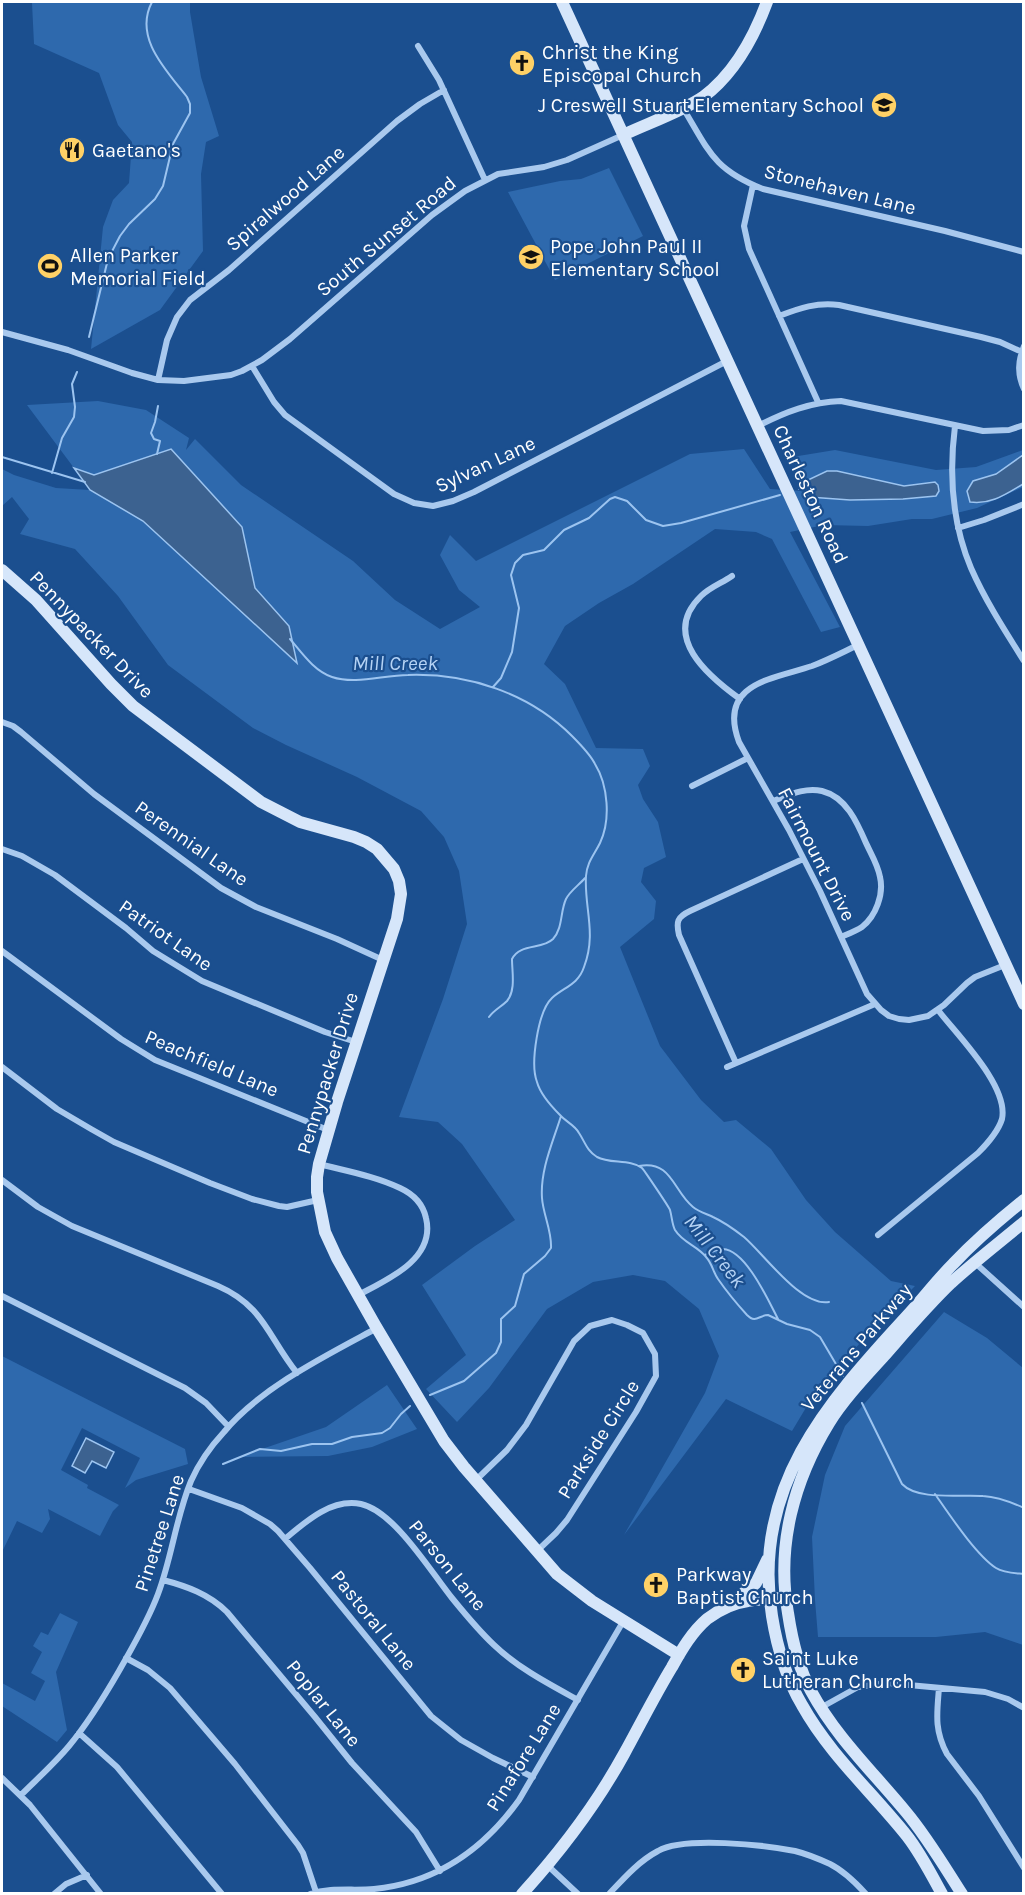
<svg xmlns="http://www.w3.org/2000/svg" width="1025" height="1895" viewBox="0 0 1025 1895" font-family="Karla,sans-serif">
	<rect width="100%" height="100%" fill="#1b4f8f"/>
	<path fill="#2e69ad" d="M33,2H190V12L201,77L219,136L206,142L201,174L203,251L160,310L91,349L103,227L113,200L129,183L132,142L118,125L99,73L34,44L32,3Z
		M609,168L643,236L555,280L508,192L560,181L581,179Z
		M98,401L146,410L189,438L186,450L195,439L241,485L353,561L395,600L440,629L480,607L459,590L440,555L450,535L476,561L690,454L744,449L770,489L803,491L805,484L792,457L835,450L936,470L976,467L1023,450V487L977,508L932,519H912L868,526L824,525L790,532L840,627L821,632L772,539L756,532L715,529L633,584L599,603L565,626L544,664L565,684L596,748L643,749L650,766L638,785L643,799L658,822L666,857L644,868L641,882L656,901L654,919L620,947L660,1046L701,1100L724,1122L736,1120L771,1149L806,1200L835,1232L891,1281L915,1286L866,1336L810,1401L792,1431L726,1399L624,1535L705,1393L719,1356L699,1309L665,1281L633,1275L593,1282L547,1309L489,1388L457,1422L426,1389L466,1355L422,1285L475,1246L515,1220L462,1144L438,1122L399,1117L443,999L467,924L459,871L444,837L421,811L357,777L286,745L253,728L168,665L118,596L75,549L20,534L29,519L12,497L2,506V469L14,475L56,488L90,490L143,521L297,662L289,626L255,588L242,527L171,449L94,475L74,468L27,405Z
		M944,1312L987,1338L1023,1368V1645L985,1632L936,1637H818L815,1600L812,1537L825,1475L845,1426Z
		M2,1356L185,1449L188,1464L136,1480L125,1488L140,1458L82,1428L61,1470L88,1485L87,1488L119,1505L113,1511L100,1536L48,1509L50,1519L42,1533L17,1521L2,1552Z
		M387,1385L417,1429L372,1447L328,1456L239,1457L326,1427Z
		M60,1613L78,1622L56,1672L67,1730L57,1742L2,1706V1683L35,1701L45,1681L31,1673L42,1652L33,1646L41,1632L48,1635Z"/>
	<path fill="#3c6290" stroke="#9cc4f0" stroke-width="1.5" d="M171,449L242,527L255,588L289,626L297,663L143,521L90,490L74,468L94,475Z
		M1023,455V484C1006,494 991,505 970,502L967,491L973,481L996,474Z
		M827,471H837L904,486L935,482L938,485L939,491L936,496L903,499L850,500L809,497L805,493L808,480Z
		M86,1438L114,1452L106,1468L92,1461L85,1473L72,1466Z"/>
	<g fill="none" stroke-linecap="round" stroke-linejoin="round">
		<path stroke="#9cc4f0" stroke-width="2" d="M89,337L108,259L120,236L129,224L155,199L163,186L173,144L190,113V104L187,97C167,71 133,38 152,2
			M157,454L160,441L154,439L151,433L155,422L158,406
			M2,457L85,482
			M52,473L62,438L74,417L75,407L72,384L77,372
			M799,489L806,487
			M290,639C302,653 314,671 332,677C356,685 383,675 408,675C468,673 529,693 572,736C580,744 590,754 595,764C608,785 611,820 600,843C594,855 587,862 586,876C584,908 597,933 584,967C578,985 564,987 552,998C538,1011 530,1064 537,1082C540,1093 552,1107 560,1115C566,1122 575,1125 579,1133C585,1142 587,1151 597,1157C610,1164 630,1159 642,1168C644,1170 669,1207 670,1210C672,1217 672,1224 675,1230C683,1243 698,1246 706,1257C712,1263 713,1272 718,1279C727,1292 737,1304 747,1315C756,1324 759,1315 768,1315L787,1324L810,1330L820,1337L843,1376
			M493,687L501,678L512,652L519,608L511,575L515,563L523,555L544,550L564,530L589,518L610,499L615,497L627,501L646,520L663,526L681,523L780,495
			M489,1017C494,1010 501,1007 507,1001C516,990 512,972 512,959C520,943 542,950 553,939C563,928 560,912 566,899C570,891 579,885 585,878
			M639,1166C672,1160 673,1191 693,1207C699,1212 707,1214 713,1217C724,1222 735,1230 744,1237C764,1254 801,1307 829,1302
			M705,1255C711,1252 717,1249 723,1249C746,1250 769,1302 778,1319
			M430,1395L464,1381L496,1353L501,1342V1319L515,1306L524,1274L545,1256L551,1248C552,1231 543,1214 542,1198C540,1170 553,1142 561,1116
			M862,1403L902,1484C918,1501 961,1494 983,1496C998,1497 1011,1502 1024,1508
			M223,1464L260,1449L281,1451L312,1444H332L352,1437L382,1433L390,1428L401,1414L410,1406
			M935,1494C949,1514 976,1555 996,1568C1004,1573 1014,1573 1024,1574"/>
		<path stroke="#a9c9ee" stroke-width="6" d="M418,46L439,80L485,180
			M683,108C709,151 713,169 763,189L945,231L1024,252
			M753,185L744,226L749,249L818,402
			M779,316C800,308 817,302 839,305L981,337L1000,342L1022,352
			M2,332L68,350L132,373L158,380L184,381L231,375L242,371L262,360L290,339L432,215L465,191L498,174L544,167L567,160L623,135
			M1024,346C1018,361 1017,374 1024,389
			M252,366L274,402L285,415L394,494L414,503L433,506L453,501L474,492L727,361
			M158,380L167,340L177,317L190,300L229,270L397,121L420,104L444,90
			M758,426C785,412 811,402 841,401L983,431L1009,430L1024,425
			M955,426C949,473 952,523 971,568C985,600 1005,631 1024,661
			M958,528L984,520L1024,504
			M732,576C722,583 710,587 701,596C660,636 708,676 740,699
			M858,645C843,652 828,660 812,666C773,679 717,683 739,742L789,830L820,891L867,994L881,1010L889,1016L899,1019L909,1020L928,1016L944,1005L967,983L975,977L1005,965
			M2,722L13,726L21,732L94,794L221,888L256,907L337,939L383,960
			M692,786L748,758
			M773,801C789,795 805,787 822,791C846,797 857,822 866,843C871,854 878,865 880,877C884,894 876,916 862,927C856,931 848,934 841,937
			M2,849L22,856L55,875L126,928L153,951L202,981L325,1032L356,1042
			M2,951L121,1039L155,1060L328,1130
			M736,1063L679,935C676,922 677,917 690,911L803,859
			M2,1067L57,1109L91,1129L114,1142L210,1183L252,1199L279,1206L287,1207L318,1200
			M727,1067L875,1004
			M319,1164C346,1171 375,1176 400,1188C413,1194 423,1204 426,1218C436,1259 387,1280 358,1295
			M2,1180L38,1207L72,1226L218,1286C264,1306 268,1337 297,1373
			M878,1235L978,1153C988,1143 998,1132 1002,1119C1009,1086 957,1035 938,1010
			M973,1261L1024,1307
			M2,1296L185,1388L206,1403L228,1426
			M476,1480L507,1450L526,1425L574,1341L590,1326L612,1320L627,1325L643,1333L655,1354L656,1376L636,1412L567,1520L556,1533L537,1551
			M189,1489L242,1508L270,1524L278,1531L310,1568L431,1716L461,1740L493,1758L533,1777
			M285,1539C306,1521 332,1498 361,1504C394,1511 431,1572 452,1598C465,1614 479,1631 494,1645C518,1668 549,1684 578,1700
			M163,1580C186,1586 209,1594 227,1612L315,1717L352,1763L416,1832L440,1871
			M126,1658L148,1670L170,1688L235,1764L298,1845L303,1853L316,1892
			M939,1688C937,1713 934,1730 947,1754L979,1796L1024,1868
			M822,1707L858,1687L887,1683L985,1692L1008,1699L1024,1708
			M79,1733L117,1767L222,1894
			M2,1778L30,1805L101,1894
			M21,1795C37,1779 54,1764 69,1746C88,1723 104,1697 119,1671C133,1646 148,1621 158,1594C172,1557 176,1517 191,1481C199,1463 211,1446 224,1432C260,1388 327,1355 377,1328
			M547,1865L578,1894
			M54,1894L66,1884L87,1875
			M310,1894C331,1887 353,1891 374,1889C436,1883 483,1850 519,1800L624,1620
			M609,1894C624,1878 639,1861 658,1851C684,1836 765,1845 795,1851C807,1854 819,1859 830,1864C844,1871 855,1882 866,1894"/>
		<path stroke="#d6e6fa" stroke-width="12" d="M562,2L1024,1004
			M623,135C646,124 683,111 703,97C734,74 754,37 767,2
			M2,570L36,600L111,684L133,706L261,802L300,822L354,837L366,842L377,849L394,869L399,881L401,894L397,919L337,1102L319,1164L317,1177V1192L325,1232L337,1258L375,1325L444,1441L464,1467L557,1574L592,1601L679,1655
			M733,1602L756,1583L767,1560
			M522,1894C561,1851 596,1805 624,1754C640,1725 655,1695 672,1667C682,1649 692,1632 707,1619C719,1610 733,1603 748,1601C757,1599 767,1600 776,1598
			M942,1894C931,1874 921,1854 907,1836C872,1792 830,1755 802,1705C786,1678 777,1647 772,1616C751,1489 826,1404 905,1318C922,1300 936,1281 953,1264C975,1241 999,1220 1024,1200
			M962,1894C944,1866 927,1837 906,1812C873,1772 836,1737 811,1691C798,1667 792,1640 788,1613C776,1546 794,1480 829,1423C844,1399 865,1377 884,1356C906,1331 927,1306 951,1283C974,1262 1000,1242 1024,1222"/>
	</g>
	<defs>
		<g id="church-disc" transform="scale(1.35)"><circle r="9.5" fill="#ffd166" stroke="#1b4f8f"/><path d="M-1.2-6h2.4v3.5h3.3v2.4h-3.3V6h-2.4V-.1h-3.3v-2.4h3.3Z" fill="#111"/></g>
		<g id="school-disc" transform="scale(1.35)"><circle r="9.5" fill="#ffd166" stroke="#1b4f8f"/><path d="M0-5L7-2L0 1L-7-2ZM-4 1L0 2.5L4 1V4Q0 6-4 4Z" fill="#111"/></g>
		<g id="restaurant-disc" transform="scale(1.35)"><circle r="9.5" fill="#ffd166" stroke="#1b4f8f"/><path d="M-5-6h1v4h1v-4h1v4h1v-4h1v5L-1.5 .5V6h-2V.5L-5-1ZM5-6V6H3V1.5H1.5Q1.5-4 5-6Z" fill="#111"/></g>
		<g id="stadium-disc" transform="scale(1.35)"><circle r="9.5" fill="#ffd166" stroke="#1b4f8f"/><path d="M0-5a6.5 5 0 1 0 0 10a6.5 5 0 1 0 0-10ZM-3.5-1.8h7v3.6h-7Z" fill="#111"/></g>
	</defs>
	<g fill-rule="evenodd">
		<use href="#church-disc" x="522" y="63"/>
		<use href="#school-disc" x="884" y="105"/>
		<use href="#restaurant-disc" x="72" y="150"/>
		<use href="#school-disc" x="531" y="257"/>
		<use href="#stadium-disc" x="50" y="266"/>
		<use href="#church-disc" x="656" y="1585"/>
		<use href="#church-disc" x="743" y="1670"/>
	</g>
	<g text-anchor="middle" stroke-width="4.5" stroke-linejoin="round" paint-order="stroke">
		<g font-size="20" fill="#fff" stroke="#1b4f8f" text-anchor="start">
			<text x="542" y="59">Christ the King<tspan x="542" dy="23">Episcopal Church</tspan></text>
			<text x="864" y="112" text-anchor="end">J Creswell Stuart Elementary School</text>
			<text x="92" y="157">Gaetano's</text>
			<text x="550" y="253">Pope John Paul II<tspan x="550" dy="23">Elementary School</tspan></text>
			<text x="70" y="262">Allen Parker<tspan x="70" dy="23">Memorial Field</tspan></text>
			<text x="676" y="1581">Parkway<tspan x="676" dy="23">Baptist Church</tspan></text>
			<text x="762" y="1665">Saint Luke<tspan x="762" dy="23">Lutheran Church</tspan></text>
		</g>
		<g font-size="20" fill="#fff" stroke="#1b4f8f">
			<text transform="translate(840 189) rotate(14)" y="7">Stonehaven Lane</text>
			<text transform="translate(285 198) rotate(-41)" y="7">Spiralwood Lane</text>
			<text transform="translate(386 236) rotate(-40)" y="7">South Sunset Road</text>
			<text transform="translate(485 464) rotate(-25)" y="7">Sylvan Lane</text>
			<text transform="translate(811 494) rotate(65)" y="7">Charleston Road</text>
			<text transform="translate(92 634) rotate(46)" y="7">Pennypacker Drive</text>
			<text transform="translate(192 843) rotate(35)" y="7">Perennial Lane</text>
			<text transform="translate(817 854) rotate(63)" y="7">Fairmount Drive</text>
			<text transform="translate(166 935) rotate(35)" y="7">Patriot Lane</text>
			<text transform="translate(212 1063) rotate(23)" y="7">Peachfield Lane</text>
			<text transform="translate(327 1073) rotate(-73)" y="7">Pennypacker Drive</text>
			<text transform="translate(856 1347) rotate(-50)" y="7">Veterans Parkway</text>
			<text transform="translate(598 1439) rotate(-58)" y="7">Parkside Circle</text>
			<text transform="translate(159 1533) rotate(-72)" y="7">Pinetree Lane</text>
			<text transform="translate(448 1565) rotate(51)" y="7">Parson Lane</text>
			<text transform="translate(374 1620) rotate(51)" y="7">Pastoral Lane</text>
			<text transform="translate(324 1703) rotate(51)" y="7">Poplar Lane</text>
			<text transform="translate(523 1757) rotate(-58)" y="7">Pinafore Lane</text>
		</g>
		<g font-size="21" font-style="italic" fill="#b5d3f5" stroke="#1b4f8f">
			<text x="395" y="670">Mill Creek</text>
			<text transform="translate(715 1251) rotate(52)" y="7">Mill Creek</text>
		</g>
	</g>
	<rect width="1025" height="1895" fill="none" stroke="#ffffff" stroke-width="6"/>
</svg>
